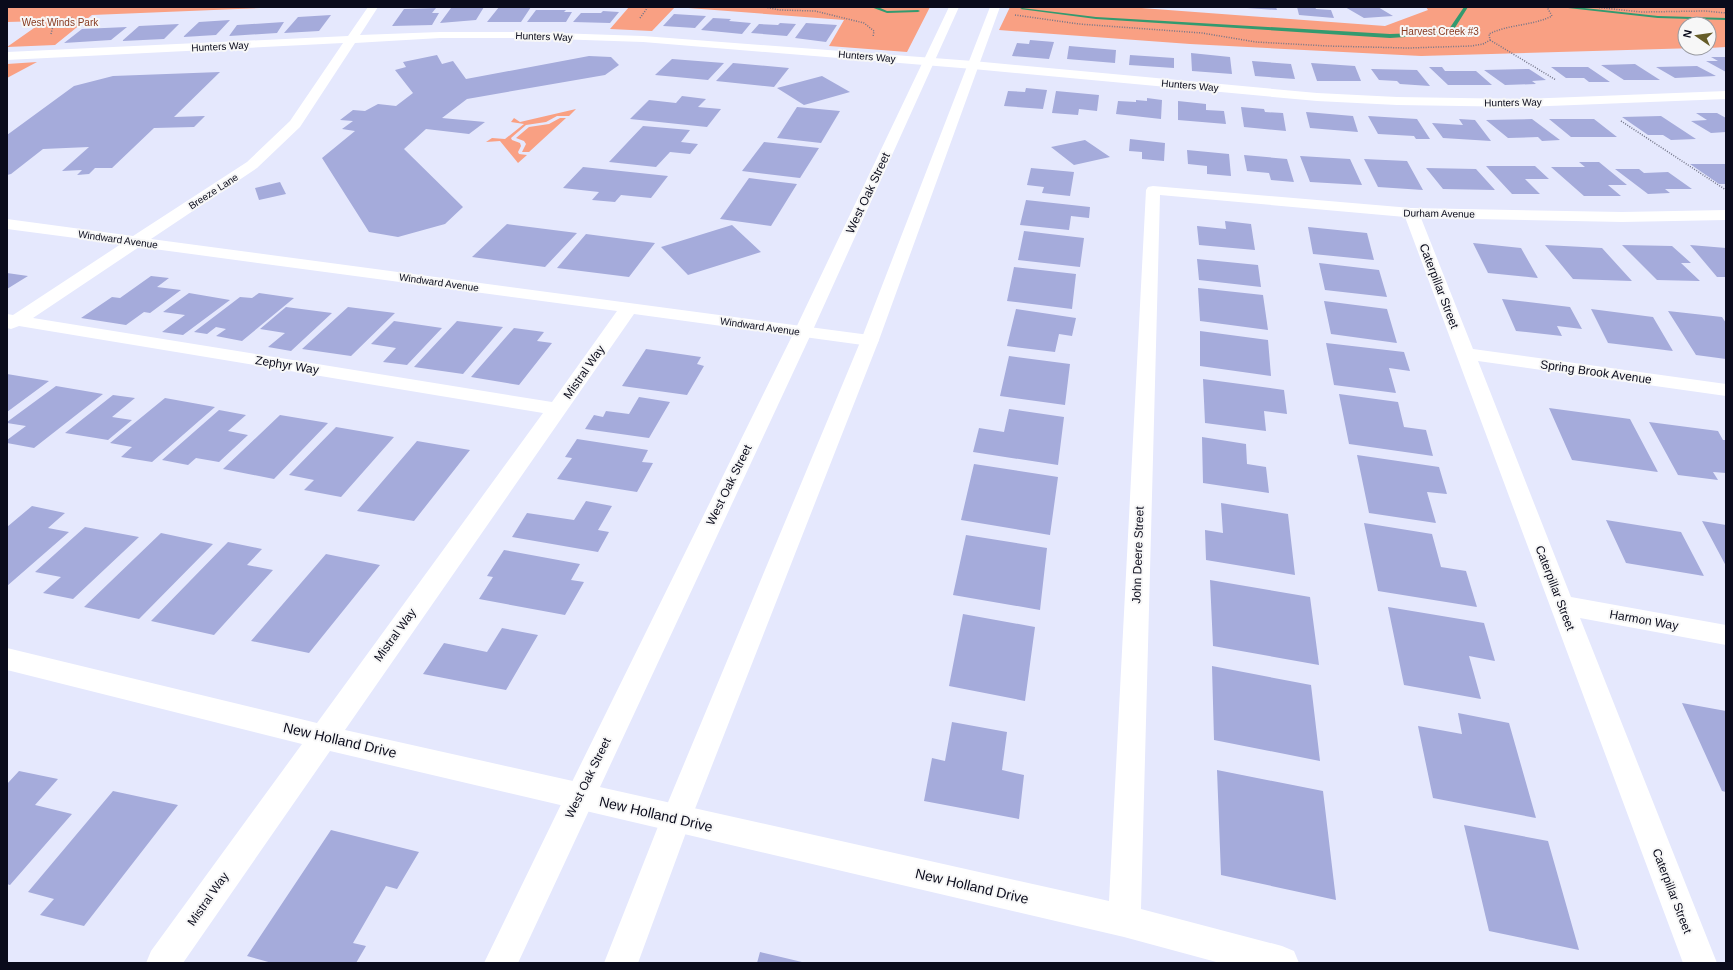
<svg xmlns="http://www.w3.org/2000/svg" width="1733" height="970" viewBox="0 0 1733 970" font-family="Arial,sans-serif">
	<rect width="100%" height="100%" fill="#e5e8fd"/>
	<path fill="#f9a083" d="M7,7H285L92,15L55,45L7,47L44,21L7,22Z
		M629,7H930L907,52L829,46L844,20L675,7L652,31L610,29Z
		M1010,7H1128L1385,26L1428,10L1426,7H1726V47L1709,48V24H1685V48H1696L1421,56L1190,44L999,30Z
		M37,62L7,78V64Z
		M576,109L569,116H557L546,122L526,125L511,138L512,140L520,143L521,146L518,152L519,154L527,155L518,163L500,141L486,142L492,138L505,139L524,124L511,122L514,118L520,122Z
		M560,118H566L529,152H522L526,144L524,141L516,138L529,127L549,124Z"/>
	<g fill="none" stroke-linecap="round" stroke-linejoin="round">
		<path fill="#339a6f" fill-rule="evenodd" d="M871,7H878L887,11L918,10L920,11L918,12L887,13Z
			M1464,7H1468L1451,34L1390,38L1096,19L1020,9L1022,8L1096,17L1390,34L1447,32Z
			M1559,7H1575L1658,16L1726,18V20L1658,18Z"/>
	</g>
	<path fill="#a5abdb" d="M484,7L476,20L440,23L451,8Z
		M499,7H531L521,22H487Z
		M1247,7H1276L1277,10L1247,8Z
		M1297,7H1315L1316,9L1331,10L1334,18L1299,15Z
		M1345,7H1378L1393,16L1364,18Z
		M436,8L432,13H439L432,25L392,26L404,9Z
		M536,10H566L564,12H572L566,22H527Z
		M603,11L619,12L610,23L573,22L581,13H601Z
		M674,14L706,16L695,28L663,26Z
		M331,15L319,31L284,33L298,17Z
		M713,18L731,19L729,21L751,23L742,34L701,30Z
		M230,20L216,35L183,37L199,22Z
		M284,22L277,33L229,36L237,25Z
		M780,23L796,24L787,36L751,33L759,24L778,25Z
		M806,23L837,25L826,42L795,38Z
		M179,24L164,39L122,41L139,26Z
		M127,27L111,40L64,43L82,29Z
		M1030,40L1054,42L1049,59L1012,56L1017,43L1029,44Z
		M1069,46L1116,50L1115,63L1067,59Z
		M1191,53L1230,57L1232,74L1192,71Z
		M437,55L442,64L453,61L466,79L589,56L611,57L619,65L605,75L467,99L442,118L485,122L469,134L426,129L404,149L463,207L445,224L398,237L369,232L322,158L355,131L342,129L353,121L340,120L353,110L365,111L378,104L396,106L413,93L395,70L406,67L403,62Z
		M1130,55L1174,58V68L1129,65Z
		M1711,57H1726V72L1706,61H1718Z
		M672,59L724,63L708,80L655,75Z
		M1252,61L1291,64L1295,79L1255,76Z
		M733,63L789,68L774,87L716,81Z
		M1311,63L1355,66L1361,81H1317Z
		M1635,64L1660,80H1624L1601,65Z
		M1697,66L1716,76L1675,78L1656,67Z
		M1429,67H1442L1445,71H1476L1492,85H1448Z
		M1551,67H1588L1610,82H1589L1584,78H1566Z
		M1371,69L1417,70L1430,86L1400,84L1397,81L1379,80Z
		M1529,69L1546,80L1532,81L1536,84L1505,85L1484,70Z
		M220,72L174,117L205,116L194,127L154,128L112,168H95L89,174L77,175L82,170L62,171L89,147L43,149L11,174L7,175V135L74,86L113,76Z
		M822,76L850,92L804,105L777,88Z
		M1026,88L1047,90L1043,109L1004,106L1008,91L1025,92Z
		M1056,91L1099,95L1097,111L1079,109L1078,115L1052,113Z
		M682,96L706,99L698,107L721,109L707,127L630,119L649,100L676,103Z
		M1147,98L1162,100L1161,119L1116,114L1118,101L1136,102V100L1147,101Z
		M1178,101L1206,104V110L1224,111L1226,124L1178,120Z
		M797,107L840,111L821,143L777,138Z
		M1241,107L1264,109L1265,112L1283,113L1286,131L1244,127Z
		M1306,112L1353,116L1358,132L1310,128Z
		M1696,113H1717L1726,118V132L1711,133L1691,121L1707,120Z
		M1368,116L1417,119L1430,139H1416L1414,136L1378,134Z
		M1661,116L1696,139L1671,140L1663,135H1648L1622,117Z
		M1459,119L1475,120L1491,141L1443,138L1432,123L1463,125Z
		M1532,119L1560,140L1542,141L1538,137L1508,138L1486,120Z
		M1549,119H1594L1617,137H1571Z
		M643,126L690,130L681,142L698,144L690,154L670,152L656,167L609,162Z
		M1130,139L1165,143L1164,161L1142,159V152L1129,151Z
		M1085,140L1110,157L1074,165L1051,147Z
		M764,142L819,148L800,178L742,171Z
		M1187,150L1229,154L1231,176L1207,174V166L1188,164Z
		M1244,155L1287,159L1294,182L1271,180L1269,173L1247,171Z
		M1300,156L1350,159L1362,185L1310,182Z
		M1364,159L1407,161L1423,190L1378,187Z
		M1579,162H1599L1627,185H1608L1621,196H1584L1551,167H1585Z
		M1690,164H1726V184H1719Z
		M1486,166H1535L1549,179H1525L1540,194H1512Z
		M583,167L668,176L651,198L621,195L615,202L592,200L599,192L563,188Z
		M1031,168L1074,172L1070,196L1042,193L1044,187L1027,185Z
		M1426,168L1476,169L1495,190L1443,189Z
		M1615,169H1639L1644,173L1668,172L1692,189H1665L1670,193L1648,194Z
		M749,178L797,184L771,226L720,219Z
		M280,182L286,194L259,200L255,188Z
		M1026,200L1090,207L1089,218L1071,216L1069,230L1020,225Z
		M1225,221L1251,224L1255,250L1199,245L1197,226L1226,229Z
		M507,224L577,233L545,267L472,257Z
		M732,225L761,252L688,275L661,247Z
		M1308,227L1367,233L1374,260L1313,254Z
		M1024,231L1084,238L1080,267L1018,260Z
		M586,234L655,243L629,277L557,268Z
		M1473,243L1521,248L1538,278L1488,273Z
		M1545,245L1602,248L1632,281L1573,279Z
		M1622,245L1672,246L1691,263H1681L1700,281L1657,280Z
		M1690,245L1726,248V277H1717Z
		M1197,259L1258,265L1261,287L1199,280Z
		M1319,263L1379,270L1387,297L1325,290Z
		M1014,267L1076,274L1072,309L1007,301Z
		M7,273L28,276L7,289Z
		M151,276L169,278L157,287L181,290L150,313L144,312L126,325L81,318L112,297L120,298Z
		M1198,288L1263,295L1268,330L1200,321Z
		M189,293L230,300L183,335L162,332L185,315L163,312Z
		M259,293L294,298L242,341L216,336L226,329L216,327L207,334L194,332L240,297L252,298Z
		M1502,299L1570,307L1582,329L1557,326L1562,336L1516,331Z
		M1324,301L1387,309L1397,343L1331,334Z
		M286,307L332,313L291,351L268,347L285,333L260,329Z
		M348,307L395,313L351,356L302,349Z
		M1016,309L1076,318L1072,336L1059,334L1055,352L1007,346Z
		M1591,309L1653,317L1673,351L1608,343Z
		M1668,311L1722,317L1726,323V359L1696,355Z
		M394,321L442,328L407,365L383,362L396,348L371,344Z
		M457,321L503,327L463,374L414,367Z
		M514,328L544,332L537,341L552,343L519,385L471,377Z
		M1200,331L1268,340L1271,376L1200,366Z
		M1326,343L1404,352L1410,371L1389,368L1396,393L1334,385Z
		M646,349L701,357L697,364L704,366L687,395L622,386Z
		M1009,356L1070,364L1065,405L1000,396Z
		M7,374L49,381L7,412Z
		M1203,379L1284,390L1287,414L1264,411L1266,431L1205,423Z
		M56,386L103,394L34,448L7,443V440L26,426L7,423V422Z
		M1339,394L1398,402L1404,427L1426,430L1433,456L1349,444Z
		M113,395L135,398L112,417L132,420L108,440L65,433Z
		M639,397L670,402L649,438L585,429L594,415L603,417L606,411L629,414Z
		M165,398L215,407L152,462L121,457L132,447L110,443Z
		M1549,408L1630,419L1658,472L1572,460Z
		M1009,409L1064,417L1058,465L973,452L979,428L1004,432Z
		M219,410L246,415L228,431L248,435L219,462L196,458L188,465L162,460Z
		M280,415L328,423L274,479L223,469Z
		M1649,422L1718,431L1723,440H1726V473L1713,472L1718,480L1678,475Z
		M336,427L394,437L341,497L304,490L314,480L289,475Z
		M1202,437L1246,444L1247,464L1266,467L1269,493L1203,483Z
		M577,439L648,450L642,462L653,463L637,492L557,479L572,458L565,457Z
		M417,441L470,450L414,521L357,511Z
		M1357,455L1439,467L1447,494L1427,492L1436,523L1369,513Z
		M974,464L1058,477L1050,535L961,520Z
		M586,501L612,506L598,530L609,532L598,552L512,537L527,513L574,520Z
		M1221,503L1288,514L1295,575L1206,560L1205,530L1223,533Z
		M32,506L65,513L48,528L69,532L7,586V527Z
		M1606,520L1681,532L1704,576L1626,563Z
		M1702,521L1726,525V566Z
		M1364,523L1432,534L1441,567L1466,571L1477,607L1378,591Z
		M85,527L139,537L73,599L43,593L61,577L35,572Z
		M161,533L213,544L139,619L84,607Z
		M966,535L1047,548L1040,610L953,595Z
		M228,542L262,549L247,565L273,570L214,635L151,621Z
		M504,550L580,564L571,580L584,582L565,615L479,599L493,577L487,576Z
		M326,554L380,565L309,653L251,641Z
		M1210,580L1310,597L1319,665L1213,646Z
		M1388,607L1484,623L1495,661L1469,656L1481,699L1404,685Z
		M963,614L1035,627L1025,701L949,686Z
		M502,628L538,635L506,690L423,674L444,643L487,652Z
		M1212,666L1311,685L1320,761L1214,740Z
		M1682,703L1726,711V792L1722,791Z
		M1458,713L1509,723L1536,818L1433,798L1418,726L1462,734Z
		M952,722L1007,732L1002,770L1024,775L1019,819L924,801L932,758L945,761Z
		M1217,770L1323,791L1336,900L1221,875Z
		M19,771L58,779L35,805L72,814L10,885L7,884V784Z
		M113,791L178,805L84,926L40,915L54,899L28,892Z
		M1464,825L1548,841L1579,950L1489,931Z
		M331,830L419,852L397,889L386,886L353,943L366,946L356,963H272L247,956Z
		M760,952L802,962V963H757Z"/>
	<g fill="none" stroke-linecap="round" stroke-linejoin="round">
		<path stroke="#737588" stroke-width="1.5" stroke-dasharray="1 1.5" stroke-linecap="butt" d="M765,7L780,10L815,11L864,23L874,31L873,37
			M1594,7L1641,12L1705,11L1726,13
			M1015,15L1079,24L1202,33L1256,42L1328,46L1408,48L1471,46L1483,44L1490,40L1489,34C1509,24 1532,26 1552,16L1547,7
			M640,18L648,7
			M51,34L53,26L73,17
			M1490,40L1556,80
			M1621,121L1726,190"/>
		<path fill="#fff" fill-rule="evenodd" d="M368,7H378L360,35L440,32H526L643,36L973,61L1317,93L1397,97L1524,99L1726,91V99L1524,107L1397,105L1317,101L973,69L643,42L526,38H440L355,43L300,127L257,168L151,239L877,336L879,340L877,344L870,346L634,314L345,730L1109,901L1146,190L1148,187L1153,186L1411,208L1622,212L1726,210V220L1622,222L1421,218L1473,349L1726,384V396L1478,361L1571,597L1726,625V645L1580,618L1717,963H1683L1405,217L1160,195L1141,909L1282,946L1294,951L1299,963H1220L1124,937L330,751L183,963H146L151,951L302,744L7,670V648L317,723L543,413L19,326L11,329L7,328V314L13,315L121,244L7,229V219L133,236L247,162L290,121L343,43L7,60V52L348,36ZM139,247L617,311L552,402L33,318Z"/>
		<path fill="#fff" fill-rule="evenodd" d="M949,7H959L812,332L518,963H484L570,786L794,332Z
			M990,7H1000L879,340L691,819L638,963H604L661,819L861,340Z"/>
	</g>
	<g text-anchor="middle" stroke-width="4" stroke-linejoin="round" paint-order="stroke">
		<g font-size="10" fill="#883b21" stroke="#f7f7f7">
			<text x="60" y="26">West Winds Park</text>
			<text x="1440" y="35">Harvest Creek #3</text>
		</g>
		<g font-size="10" fill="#0a0b1b" stroke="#f7f7f7">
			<text transform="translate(544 36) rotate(2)" y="4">Hunters Way</text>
			<text transform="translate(220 46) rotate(-3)" y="4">Hunters Way</text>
			<text transform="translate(867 56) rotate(5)" y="4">Hunters Way</text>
			<text transform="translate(1190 85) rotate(5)" y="4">Hunters Way</text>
			<text transform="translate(1513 102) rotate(-1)" y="4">Hunters Way</text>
			<text transform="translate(213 191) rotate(-33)" y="4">Breeze Lane</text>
			<text transform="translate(1439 213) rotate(1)" y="4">Durham Avenue</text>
			<text transform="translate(118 239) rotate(8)" y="4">Windward Avenue</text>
			<text transform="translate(439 282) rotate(8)" y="4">Windward Avenue</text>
			<text transform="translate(760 326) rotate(8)" y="4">Windward Avenue</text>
		</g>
		<g font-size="12" fill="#0a0b1b" stroke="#f7f7f7">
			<text transform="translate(868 193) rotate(-65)" y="4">West Oak Street</text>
			<text transform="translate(1439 286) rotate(69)" y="4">Caterpillar Street</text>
			<text transform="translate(287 365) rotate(9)" y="4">Zephyr Way</text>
			<text transform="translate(584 372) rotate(-55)" y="4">Mistral Way</text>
			<text transform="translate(1596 372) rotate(8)" y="4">Spring Brook Avenue</text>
			<text transform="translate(729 485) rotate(-64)" y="4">West Oak Street</text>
			<text transform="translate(1138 555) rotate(-88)" y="4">John Deere Street</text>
			<text transform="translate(1555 588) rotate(69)" y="4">Caterpillar Street</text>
			<text transform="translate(1644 620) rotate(10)" y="4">Harmon Way</text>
			<text transform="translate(395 635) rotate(-54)" y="4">Mistral Way</text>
			<text transform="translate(588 778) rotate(-64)" y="4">West Oak Street</text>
			<text transform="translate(1672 891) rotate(69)" y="4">Caterpillar Street</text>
			<text transform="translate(208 899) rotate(-55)" y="4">Mistral Way</text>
		</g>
		<g font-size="14" fill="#0a0b1b" stroke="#f7f7f7">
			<text transform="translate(340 740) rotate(13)" y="5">New Holland Drive</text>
			<text transform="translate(656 814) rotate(13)" y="5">New Holland Drive</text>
			<text transform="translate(972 886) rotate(13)" y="5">New Holland Drive</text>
		</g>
	</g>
	<rect width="1733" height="970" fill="none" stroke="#0a0b1b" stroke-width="16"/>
	<g transform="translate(1697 36) rotate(283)"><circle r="19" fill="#f7f7f7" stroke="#98999f"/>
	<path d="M0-3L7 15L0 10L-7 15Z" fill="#655c28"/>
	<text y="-6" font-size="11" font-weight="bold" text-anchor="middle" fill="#0a0b1b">N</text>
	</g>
</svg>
